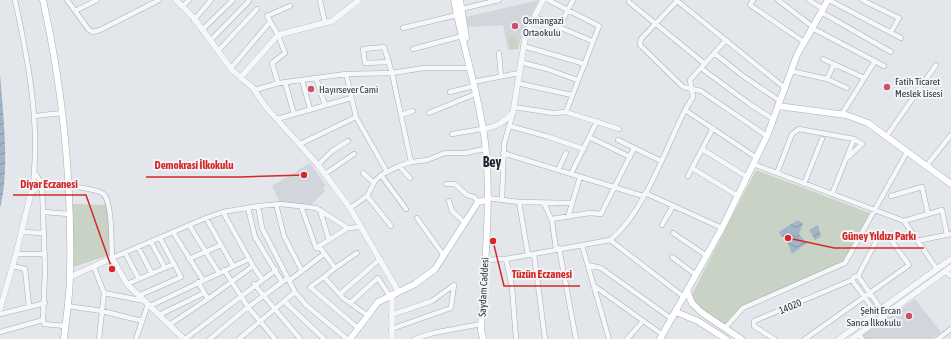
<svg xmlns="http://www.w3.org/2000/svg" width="951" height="339" viewBox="0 0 951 339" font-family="'Asap Condensed',sans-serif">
	<defs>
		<pattern id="water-waves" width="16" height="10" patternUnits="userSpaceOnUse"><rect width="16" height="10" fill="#a2b5c7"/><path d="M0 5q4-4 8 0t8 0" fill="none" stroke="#8494a3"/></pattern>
	</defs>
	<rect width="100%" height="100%" fill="#e3e6ea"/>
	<path fill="#d2d5dc" d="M539,0L522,35L518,49L508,50L503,25L468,27L466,17Z
		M310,163L326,186L323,188L325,191L309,207L281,205L272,186Z
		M915,299L941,332L932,339H865L862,335Z"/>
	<path fill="#c9d3c5" d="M516,36L518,49L510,50L508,37Z
		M756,170L870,213L845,263L747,304L725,328L695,304L691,296Z
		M72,204L111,205L110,255L73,267Z"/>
	<path fill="url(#water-waves)" d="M0,74C3,113 10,172 0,208Z
		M798,220L803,224L799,234L807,243L792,254L788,244L779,233L780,231Z
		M818,225L821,236L815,240L809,230Z"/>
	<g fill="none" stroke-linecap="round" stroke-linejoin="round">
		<g stroke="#a8adb4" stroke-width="5.5">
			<path id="minor" d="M15,0C29,64 41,127 32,192
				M67,0L89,30L93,32L100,30L159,0
				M320,0L325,23
				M548,0L599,26L566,112
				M676,0L785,88
				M753,0L750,5L804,42
				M778,0L813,27
				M809,0L823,9
				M829,0L901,38
				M862,0L899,18L891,32
				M677,1L641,39L640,45L683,87L701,91L767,136
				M629,2L705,64
				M182,7L189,0
				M461,9L499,0
				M75,11L97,0
				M821,12L891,52
				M535,17L592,41
				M194,20L211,0
				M559,27L573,0
				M403,28L457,15
				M812,28L884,66
				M202,30L233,0
				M210,41L249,1
				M523,46L585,64
				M413,49L462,36
				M218,51L257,9
				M499,53L501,76
				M714,53L743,76L780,101
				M823,59L864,78
				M389,62L365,63L363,49L384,47L392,73L411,162
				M520,62L547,69L577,80
				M231,68L270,22
				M701,68L751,105L773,119
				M791,71L827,79L847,88
				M346,74L356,117L387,172
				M316,78L325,105
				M827,79L834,64
				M302,80L310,109
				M285,82L294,114
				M473,82L519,73
				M278,83L272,63L285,53L278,35L267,16L290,6
				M517,83L572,95
				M255,90L279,83L346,74L392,73L424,68H470
				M450,92L474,86
				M514,107L553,113L566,112L619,129
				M685,110L693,97L690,80L726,40
				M429,113L475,94
				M842,114L875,61
				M401,115L413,111
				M35,116L62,113
				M277,119L351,98
				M509,126L546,136L584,149
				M452,134L482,129
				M589,137L630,157
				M886,137L936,65
				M618,140L661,161
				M300,144L356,117
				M702,149L747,177
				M503,153L643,196
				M753,164L904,221L937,269
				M318,165L332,151L348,141
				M927,165L951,135
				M399,166L410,178
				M692,168L738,196
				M558,170L566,153
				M35,173L42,184L45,270L43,320L44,324L65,326
				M363,173L374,183
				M777,173L792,134L799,129L854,139L862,144L846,159
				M325,174L354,154
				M571,174L597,121
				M381,175L406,209
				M688,176L713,128
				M446,184H455L467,195L474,197L478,202
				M804,184L822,139
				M68,185C78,188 92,188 102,193C113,199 111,245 112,258L206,218L223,212L258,206L281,204L316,208L348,228L361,227
				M645,193L722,228
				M832,194L854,139
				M367,196L391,226
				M891,196L922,187L928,214
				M487,198L519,202L571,203
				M502,200L504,144L513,113
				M449,201L452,211L465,223
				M519,202L528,255
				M544,203L552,221L556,249
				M276,204L284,236L302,271
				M258,206L262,228L295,292L306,305L347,339
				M301,206L316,248L348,228
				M248,208L255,237L282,282
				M350,208L367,196L375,181L381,175L399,166L411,162L427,160L445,153H465L485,149
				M320,210L329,240
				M44,212L69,214
				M223,212L253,266L262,279
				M568,217L580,177
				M206,218L233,266
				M417,218L444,256
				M552,219L590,213L601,214L634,148
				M904,221L942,210L947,235
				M189,225L219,273
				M662,225L673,206
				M22,232L44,233
				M173,232L203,280
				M673,233L707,256
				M610,240L684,297
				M917,241L951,234
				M151,242L165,268
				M582,245L609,339
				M319,246L335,268L324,277L343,298L367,315
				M138,247L152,274
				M559,248L576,339
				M125,253L139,279
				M16,254H45
				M534,254L545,339
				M672,257L696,275
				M189,259L221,245
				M506,259L512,287L516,339
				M484,260L506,259L610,240C643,215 666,148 685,110L757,158
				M588,265L601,268L672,319
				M13,266L25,269L29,306
				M94,267L104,293L99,339
				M335,268L357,253
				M224,270L248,307L275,339
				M945,271L951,276
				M858,276L881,309
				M324,277L310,287L358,328
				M290,280L324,254
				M852,280L876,313
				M198,282L208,299
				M127,284L174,264
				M254,284L300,339
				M593,285L663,335
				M104,293L145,301
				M340,294L380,259
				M138,296L181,277L160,238
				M285,302L324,339
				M350,303L378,278L389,295
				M67,306L102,311L142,321
				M150,306L249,259
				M0,314L45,303
				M159,315L204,293
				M391,315L432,301L454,285
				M169,325L208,299L253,266
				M725,328L743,308L845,263L907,152
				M391,329L451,308L454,285
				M0,332L43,320
				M859,334L862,339
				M136,339L148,304
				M185,339L276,270
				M210,339L248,307L288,278
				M239,339L295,292
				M415,339L433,333L481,324
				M627,339L643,321
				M774,339L754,326V321L852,280L854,277L858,276L879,236L886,235L889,237L909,265L805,339
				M938,339L951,329"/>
		</g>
		<g stroke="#a8adb4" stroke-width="6">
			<path id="tertiary" d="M176,0L193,17L232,70L253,88L265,106L318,165L350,208L398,291
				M241,77L278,35L332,21L359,0
				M482,129C496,127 504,123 513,112L526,33L543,0
				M70,277L112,258L127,284L184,339
				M0,309L16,254L31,193C41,181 53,184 68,185
				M392,339V294
				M839,339L951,259
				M852,339L951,267"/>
		</g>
		<g stroke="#a8adb4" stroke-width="7">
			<path id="secondary" d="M43,0C63,90 72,183 70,275C70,296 66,318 64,339
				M454,0C463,48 479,94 485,142C492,200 484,270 481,330L483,339
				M460,0L466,38
				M778,106L846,115L868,123L951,184
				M687,291L692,303L701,312L741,339
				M676,312L698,321L726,339
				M350,339L378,302L415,284L435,269L478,202L487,200
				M660,339L722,228L767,136L797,55L828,0"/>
		</g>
		<use href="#minor" stroke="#f6f7f9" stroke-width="4.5"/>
		<use href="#tertiary" stroke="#f6f7f9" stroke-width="5.5"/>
		<use href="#secondary" stroke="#fff" stroke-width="6"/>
	</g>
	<g fill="#c35469" stroke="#f3f5f7" stroke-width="1.5">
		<circle cx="515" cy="26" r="4"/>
		<circle cx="887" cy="87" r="4"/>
		<circle cx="311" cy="89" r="4"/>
		<circle cx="909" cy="316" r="4"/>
	</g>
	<g text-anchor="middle" stroke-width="4" stroke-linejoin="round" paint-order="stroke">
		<g font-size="10" fill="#2c3541" stroke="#f3f5f7" text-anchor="start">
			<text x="523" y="24">Osmangazi<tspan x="523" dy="12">Ortaokulu</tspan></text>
			<text x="895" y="85">Fatih Ticaret<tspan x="895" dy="12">Meslek Lisesi</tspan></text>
			<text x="319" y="93">Hayırsever Cami</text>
			<text x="901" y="314" text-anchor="end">Şehit Ercan<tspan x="901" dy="12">Sanca İlkokulu</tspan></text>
		</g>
		<g font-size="10" fill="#2c3541" stroke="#f3f5f7">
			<text transform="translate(483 287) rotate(-87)" y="4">Saydam Caddesi</text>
			<text transform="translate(790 306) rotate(-23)" y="4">14020</text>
		</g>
		<g font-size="14" font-weight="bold" fill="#1e2632" stroke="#f3f5f7">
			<text x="492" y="167">Bey</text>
		</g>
	</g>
	<path fill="none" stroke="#d62828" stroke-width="1.5" d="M304 175L241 177H146M112 269L86 195H13M788 238L834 248H924M493 241L504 286H580"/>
	<g fill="#d62828" stroke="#f3f5f7" stroke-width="1.5">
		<circle cx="304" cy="175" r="4"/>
		<circle cx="112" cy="269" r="4"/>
		<circle cx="788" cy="238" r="4"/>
		<circle cx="493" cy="241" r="4"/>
	</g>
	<g font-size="11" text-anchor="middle" font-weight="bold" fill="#d62828" stroke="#f3f5f7" stroke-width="4" stroke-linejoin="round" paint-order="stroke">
		<text x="194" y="169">Demokrasi İlkokulu</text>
		<text x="49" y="188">Diyar Eczanesi</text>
		<text x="879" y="240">Güney Yıldızı Parkı</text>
		<text x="542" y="278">Tüzün Eczanesi</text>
	</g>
</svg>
